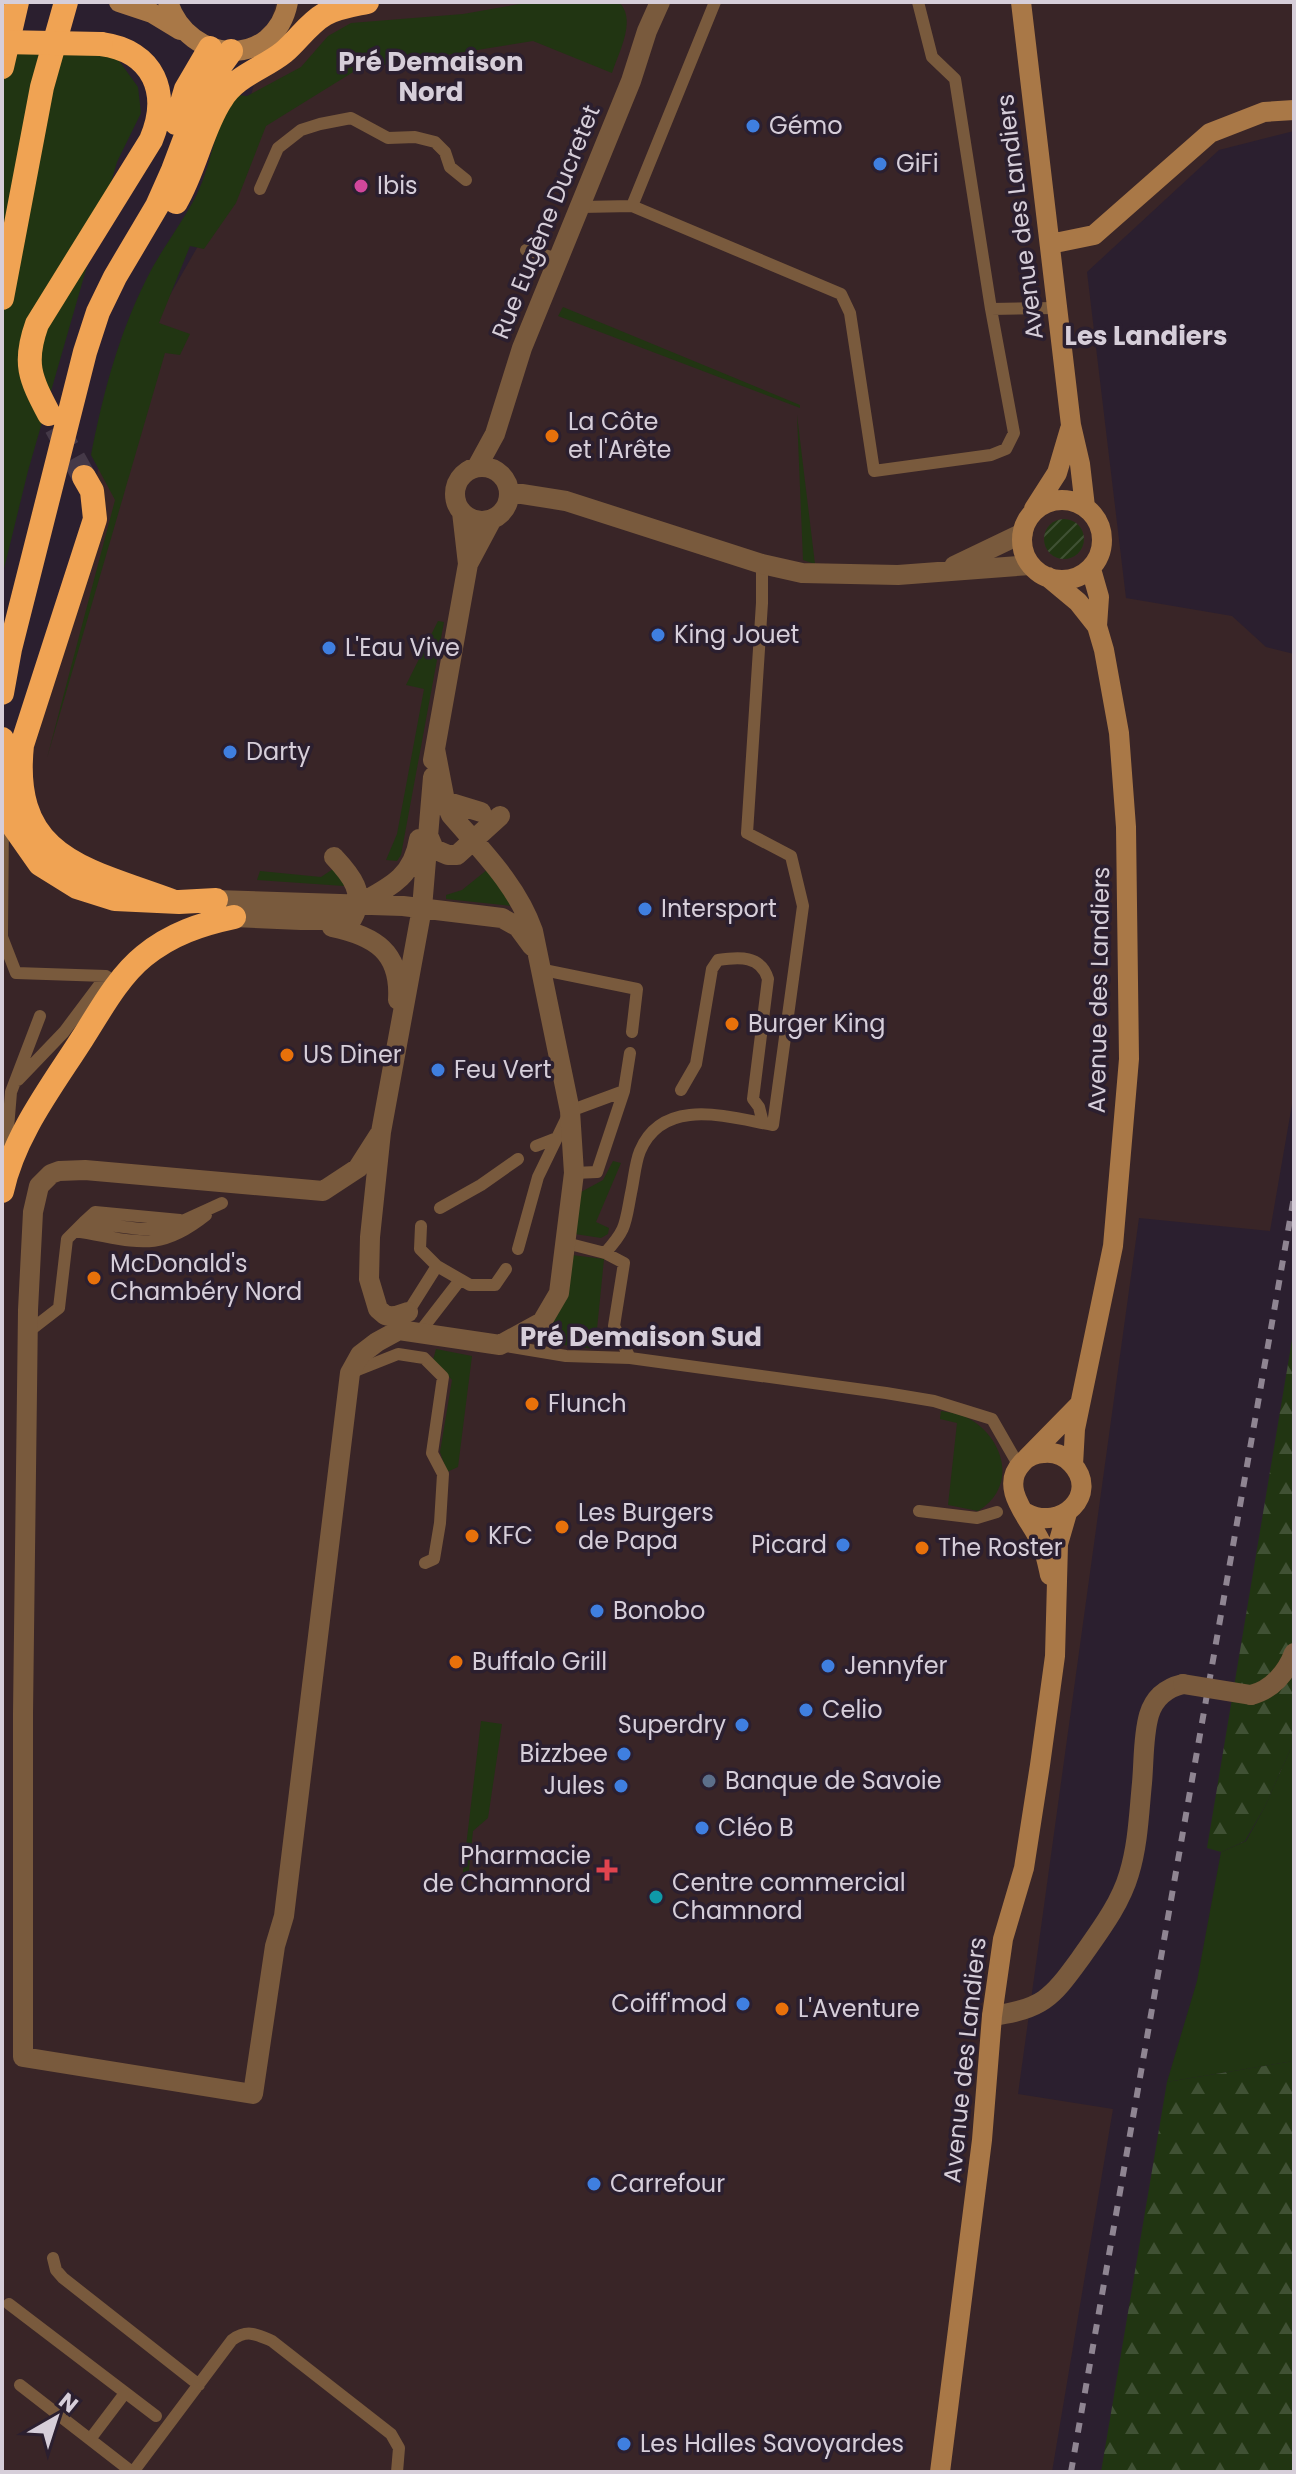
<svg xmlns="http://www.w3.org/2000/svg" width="1296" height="2474" viewBox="0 0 1296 2474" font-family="Poppins,sans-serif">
	<defs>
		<pattern id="forest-firs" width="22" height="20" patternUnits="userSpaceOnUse" patternTransform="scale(2)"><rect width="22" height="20" fill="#213512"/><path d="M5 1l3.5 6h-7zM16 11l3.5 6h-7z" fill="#405134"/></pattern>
		<pattern id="garden-furrows" width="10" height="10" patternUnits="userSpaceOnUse" patternTransform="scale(2)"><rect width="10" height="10" fill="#213512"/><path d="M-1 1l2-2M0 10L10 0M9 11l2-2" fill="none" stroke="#405134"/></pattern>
	</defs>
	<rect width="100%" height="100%" fill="#2b1f2f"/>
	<path fill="#392527" d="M276,2H1294V131L1219,150L1087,272L1126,598L1232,616L1266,647L1294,654V1093L1270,1231L1139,1218L1018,2094L1113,2109L1052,2472H2V877L118,386L222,204Z"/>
	<path fill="#213512" d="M531,2H619C637,20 619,51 612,73L533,41L358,69L266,126L236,203L204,249L190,246L159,323L190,334L180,355L165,353L47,758L115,500L91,455C103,394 118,336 146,280C160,251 181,225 196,196C213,163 213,125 237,95L247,96L301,67L328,36L351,23L463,14Z
		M106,51L120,62L138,87L141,113L117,162L28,471L2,577V52Z
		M563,307L800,405V408L558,316Z
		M797,415L815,564L803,560Z
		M438,621L444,622L401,855L397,861L386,860L397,834L424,689L406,685Z
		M333,869L342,870L344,886L257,880L260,871L321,877Z
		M488,869L513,906L446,899V895L462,890Z
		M613,1161L621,1163L596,1222L609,1228L608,1234L601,1238L575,1234L581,1192L603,1180Z
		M572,1255L604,1259L595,1349L533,1341Z
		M436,1349L472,1356L458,1467L447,1472L440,1452L452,1380L433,1360Z
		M941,1411C949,1412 958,1414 966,1417C1004,1436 1019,1486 978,1511L948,1505L957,1423L940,1419Z
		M481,1721L502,1724L488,1818L473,1831L467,1889L461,1888Z
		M1294,1741V2061L1167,2082L1197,1981L1221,1852L1246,1841L1265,1806Z"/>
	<path fill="url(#forest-firs)" d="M1294,1328V1741L1265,1806L1245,1841L1221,1852L1207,1848Z
		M1294,2061V2472H1101L1167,2082Z"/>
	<path fill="url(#garden-furrows)" d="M1044 539a20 20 0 1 1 40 0a20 20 0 1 1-40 0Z"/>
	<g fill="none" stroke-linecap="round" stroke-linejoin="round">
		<path stroke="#453948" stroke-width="24" stroke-dasharray="24 12" stroke-linecap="butt" d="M56,427L84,477"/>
		<path stroke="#795a3d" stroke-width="12" d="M918,2L932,57L955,79L991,309
			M260,189L278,148L301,130L320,124L351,118L388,138L415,137L435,142L445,152L450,167L466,180
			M632,206L715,2
			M581,207L632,206L841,294L850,313L874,471L991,455L1006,449L1014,433L991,309L1057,308
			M526,250L559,259
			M3,818L2,937L16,973L106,976L119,984
			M539,969L637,989L632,1032
			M18,1080L64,1032L106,976
			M681,1090L696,1064L712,969L718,960C739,957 761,955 768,979L753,1099L759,1107L763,1123
			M536,1146L554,1139
			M6,1153L11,1092L40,1016
			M574,1173L597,1172L624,1091L630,1053
			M440,1208L481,1185L518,1159
			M84,1222L95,1212L180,1220
			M421,1226L420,1249L437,1266L470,1285H495L506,1269
			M75,1231C134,1240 156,1255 206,1215
			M566,1243L605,1253L624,1263L614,1326L630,1358
			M518,1249L538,1177L570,1111L624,1091
			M605,1253C627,1229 625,1224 631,1193C634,1180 635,1163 640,1151C663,1096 728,1117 773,1125L803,906L791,856L747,833L762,603V564
			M401,1311L408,1312L437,1266
			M28,1332L59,1308L67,1239L84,1222L140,1229H165L222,1203
			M419,1333L460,1280
			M500,1345L566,1356L630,1358L886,1393L934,1401L992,1419L1019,1466
			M350,1373L398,1354L424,1358L443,1377L432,1453L443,1474L440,1523L434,1559L425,1563
			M919,1511L977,1518L997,1512
			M53,2258L56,2270L63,2278L199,2385
			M9,2304L156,2416
			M20,2385L132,2472
			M91,2438L125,2393
			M133,2472L232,2340C247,2329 256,2334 272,2341L391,2434L399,2448L397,2472"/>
		<path stroke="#795a3d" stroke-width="20" d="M455 494a27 27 0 1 1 54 0a27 27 0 1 1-54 0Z
			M477,467L495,434L522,348L631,81L647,31L660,2
			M509,492L566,501L762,564L802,573L898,575L1030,565
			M468,564L492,519
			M954,566L1023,533
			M433,760L468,564L462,512
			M445,801L481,812
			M428,835L434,849L448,855H457L500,816
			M216,900L403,906L502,918L518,927L532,946
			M359,904C390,887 413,877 419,839
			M234,917L301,920L352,919C367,894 351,875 334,857
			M332,927C375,936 401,952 398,1000
			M381,1132L358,1168L323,1191L85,1170L59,1171L51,1174L39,1186L33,1212L28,1310L23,1714V2057L253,2094L275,1946L284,1916L350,1373L360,1355L377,1342L399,1330L500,1345L542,1322L559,1293L574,1173L570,1111L533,931C517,885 482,851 451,815L445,801L435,749
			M408,1312L393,1317L385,1315L378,1309L369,1279L370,1237L381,1132L422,908L433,777
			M1251,1695C1272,1690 1287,1672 1294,1653
			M992,2016C1042,2009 1051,1999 1080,1959C1098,1933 1120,1905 1129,1874C1138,1845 1139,1813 1142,1783C1144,1761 1143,1736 1149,1715C1154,1698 1166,1688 1183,1684"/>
		<path stroke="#a97847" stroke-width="20" d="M119,2L152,13L180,30
			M168,2C189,66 275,69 288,2
			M1021,2L1071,425L1080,464L1085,507
			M1050,244L1094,235L1210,133L1264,112L1294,110
			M1022 540a40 40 0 1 1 80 0a40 40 0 1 1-80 0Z
			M1034,509L1057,473L1070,429
			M1048,577L1078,602L1097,626
			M1027,1458L1080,1404
			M1073,1465L1075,1429L1113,1246L1129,1059L1126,827L1119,733L1104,650L1097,626L1099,597L1091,569
			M1026,1513C1061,1532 1100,1494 1072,1464C1065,1456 1055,1452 1044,1453C1036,1453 1028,1456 1022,1463C997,1489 1032,1520 1042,1545C1046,1555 1048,1566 1050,1575
			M940,2472L982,2140L992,2016L1003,1939L1024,1868L1040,1765L1055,1656L1058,1544L1067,1513"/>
		<path stroke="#f0a353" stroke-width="24" d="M2,67L17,2
			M176,123L186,89L210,48
			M176,202C195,170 202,129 221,100C236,75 263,69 284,52C298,40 309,23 325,14C338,7 353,5 367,2
			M2,298L42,87L66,2
			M49,414C30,378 23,363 37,324L151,140C171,93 154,51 101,44
			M84,477L92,491L95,519L22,745C10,859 86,869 172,901
			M2,693L10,649L85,352L98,312L115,277L157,206L173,170L198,104L208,83L231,51
			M2,739L3,791L14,827L40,864L77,887L115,899L179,902L216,900
			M2,1191C14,1135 52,1086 82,1039C100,1011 118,977 144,956C171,934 201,924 234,917"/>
		<path stroke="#8f8592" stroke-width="6" stroke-dasharray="10 10" stroke-linecap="butt" d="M1071,2472L1294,1197"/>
		<path stroke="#795a3d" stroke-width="20" d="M1183,1684L1251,1695"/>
		<path stroke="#f0a353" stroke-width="24" d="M2,42L101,44"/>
	</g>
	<g fill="#3f7fe0" stroke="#2b1f2f" stroke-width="3">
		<circle cx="753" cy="126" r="8"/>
		<circle cx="880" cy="164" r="8"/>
		<circle cx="658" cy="635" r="8"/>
		<circle cx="329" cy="648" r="8"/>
		<circle cx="230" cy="752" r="8"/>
		<circle cx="645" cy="909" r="8"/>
		<circle cx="438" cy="1070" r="8"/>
		<circle cx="843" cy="1545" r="8"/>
		<circle cx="597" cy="1611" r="8"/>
		<circle cx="828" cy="1666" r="8"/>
		<circle cx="806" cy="1710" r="8"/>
		<circle cx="742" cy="1725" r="8"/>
		<circle cx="624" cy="1754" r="8"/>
		<circle cx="621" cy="1786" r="8"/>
		<circle cx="702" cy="1828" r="8"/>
		<circle cx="743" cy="2004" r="8"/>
		<circle cx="594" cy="2184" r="8"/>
		<circle cx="624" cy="2444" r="8"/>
	</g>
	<circle fill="#d1479c" stroke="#2b1f2f" stroke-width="3" cx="361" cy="186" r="8"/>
	<g fill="#e8710a" stroke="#2b1f2f" stroke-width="3">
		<circle cx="552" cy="436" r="8"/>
		<circle cx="732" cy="1024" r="8"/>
		<circle cx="287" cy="1055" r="8"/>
		<circle cx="94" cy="1278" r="8"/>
		<circle cx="532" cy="1404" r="8"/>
		<circle cx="562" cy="1527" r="8"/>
		<circle cx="472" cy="1536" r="8"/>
		<circle cx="922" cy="1548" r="8"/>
		<circle cx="456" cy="1662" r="8"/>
		<circle cx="782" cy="2009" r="8"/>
	</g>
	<circle fill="#5c6f8a" stroke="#2b1f2f" stroke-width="3" cx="709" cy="1781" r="8"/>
	<path fill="#e0444e" stroke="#2b1f2f" stroke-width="3" d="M603 1858h8v8h8v8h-8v8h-8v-8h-8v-8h8z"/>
	<circle fill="#0f9aa8" stroke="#2b1f2f" stroke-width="3" cx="656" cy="1897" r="8"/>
	<g text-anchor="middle" stroke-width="7" stroke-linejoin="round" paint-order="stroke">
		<g font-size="24" fill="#d6ced9" stroke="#2b1f2f" text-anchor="start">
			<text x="769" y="134">Gémo</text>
			<text x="896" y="172">GiFi</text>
			<text x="377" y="194">Ibis</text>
			<text x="568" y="430">La Côte<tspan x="568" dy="28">et l'Arête</tspan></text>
			<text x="674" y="643">King Jouet</text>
			<text x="345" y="656">L'Eau Vive</text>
			<text x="246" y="760">Darty</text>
			<text x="661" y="917">Intersport</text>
			<text x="748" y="1032">Burger King</text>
			<text x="303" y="1063">US Diner</text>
			<text x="454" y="1078">Feu Vert</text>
			<text x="110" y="1272">McDonald's<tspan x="110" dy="28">Chambéry Nord</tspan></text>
			<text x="548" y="1412">Flunch</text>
			<text x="578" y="1521">Les Burgers<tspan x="578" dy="28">de Papa</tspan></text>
			<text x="488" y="1544">KFC</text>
			<text x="827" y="1553" text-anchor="end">Picard</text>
			<text x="938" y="1556">The Roster</text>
			<text x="613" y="1619">Bonobo</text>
			<text x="472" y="1670">Buffalo Grill</text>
			<text x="844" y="1674">Jennyfer</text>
			<text x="822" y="1718">Celio</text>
			<text x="726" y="1733" text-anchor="end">Superdry</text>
			<text x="608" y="1762" text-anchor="end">Bizzbee</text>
			<text x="725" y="1789">Banque de Savoie</text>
			<text x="605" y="1794" text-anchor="end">Jules</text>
			<text x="718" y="1836">Cléo B</text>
			<text x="591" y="1864" text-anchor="end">Pharmacie<tspan x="591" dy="28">de Chamnord</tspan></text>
			<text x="672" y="1891">Centre commercial<tspan x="672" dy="28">Chamnord</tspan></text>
			<text x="727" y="2012" text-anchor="end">Coiff'mod</text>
			<text x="798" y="2017">L'Aventure</text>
			<text x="610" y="2192">Carrefour</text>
			<text x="640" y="2452">Les Halles Savoyardes</text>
		</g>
		<g font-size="24" fill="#d6ced9" stroke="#2b1f2f">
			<text transform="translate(1020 217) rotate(-97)" y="8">Avenue des Landiers</text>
			<text transform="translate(546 222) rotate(-68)" y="8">Rue Eugène Ducretet</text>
			<text transform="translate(1099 990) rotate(-89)" y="8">Avenue des Landiers</text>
			<text transform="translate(965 2060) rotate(-84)" y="8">Avenue des Landiers</text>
		</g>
		<g font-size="26" font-weight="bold" fill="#d6ced9" stroke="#2b1f2f">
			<text x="431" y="71">Pré Demaison<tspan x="431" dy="30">Nord</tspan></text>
			<text x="1146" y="345">Les Landiers</text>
			<text x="641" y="1346">Pré Demaison Sud</text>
		</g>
	</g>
	<rect width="1296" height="2474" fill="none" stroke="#d6ced9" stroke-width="8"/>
	<g transform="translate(56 2418) rotate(39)" stroke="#2b1f2f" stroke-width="6" paint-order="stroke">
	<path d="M0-6L14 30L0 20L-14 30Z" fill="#d6ced9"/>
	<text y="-12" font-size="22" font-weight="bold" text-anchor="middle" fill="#d6ced9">N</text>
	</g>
</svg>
